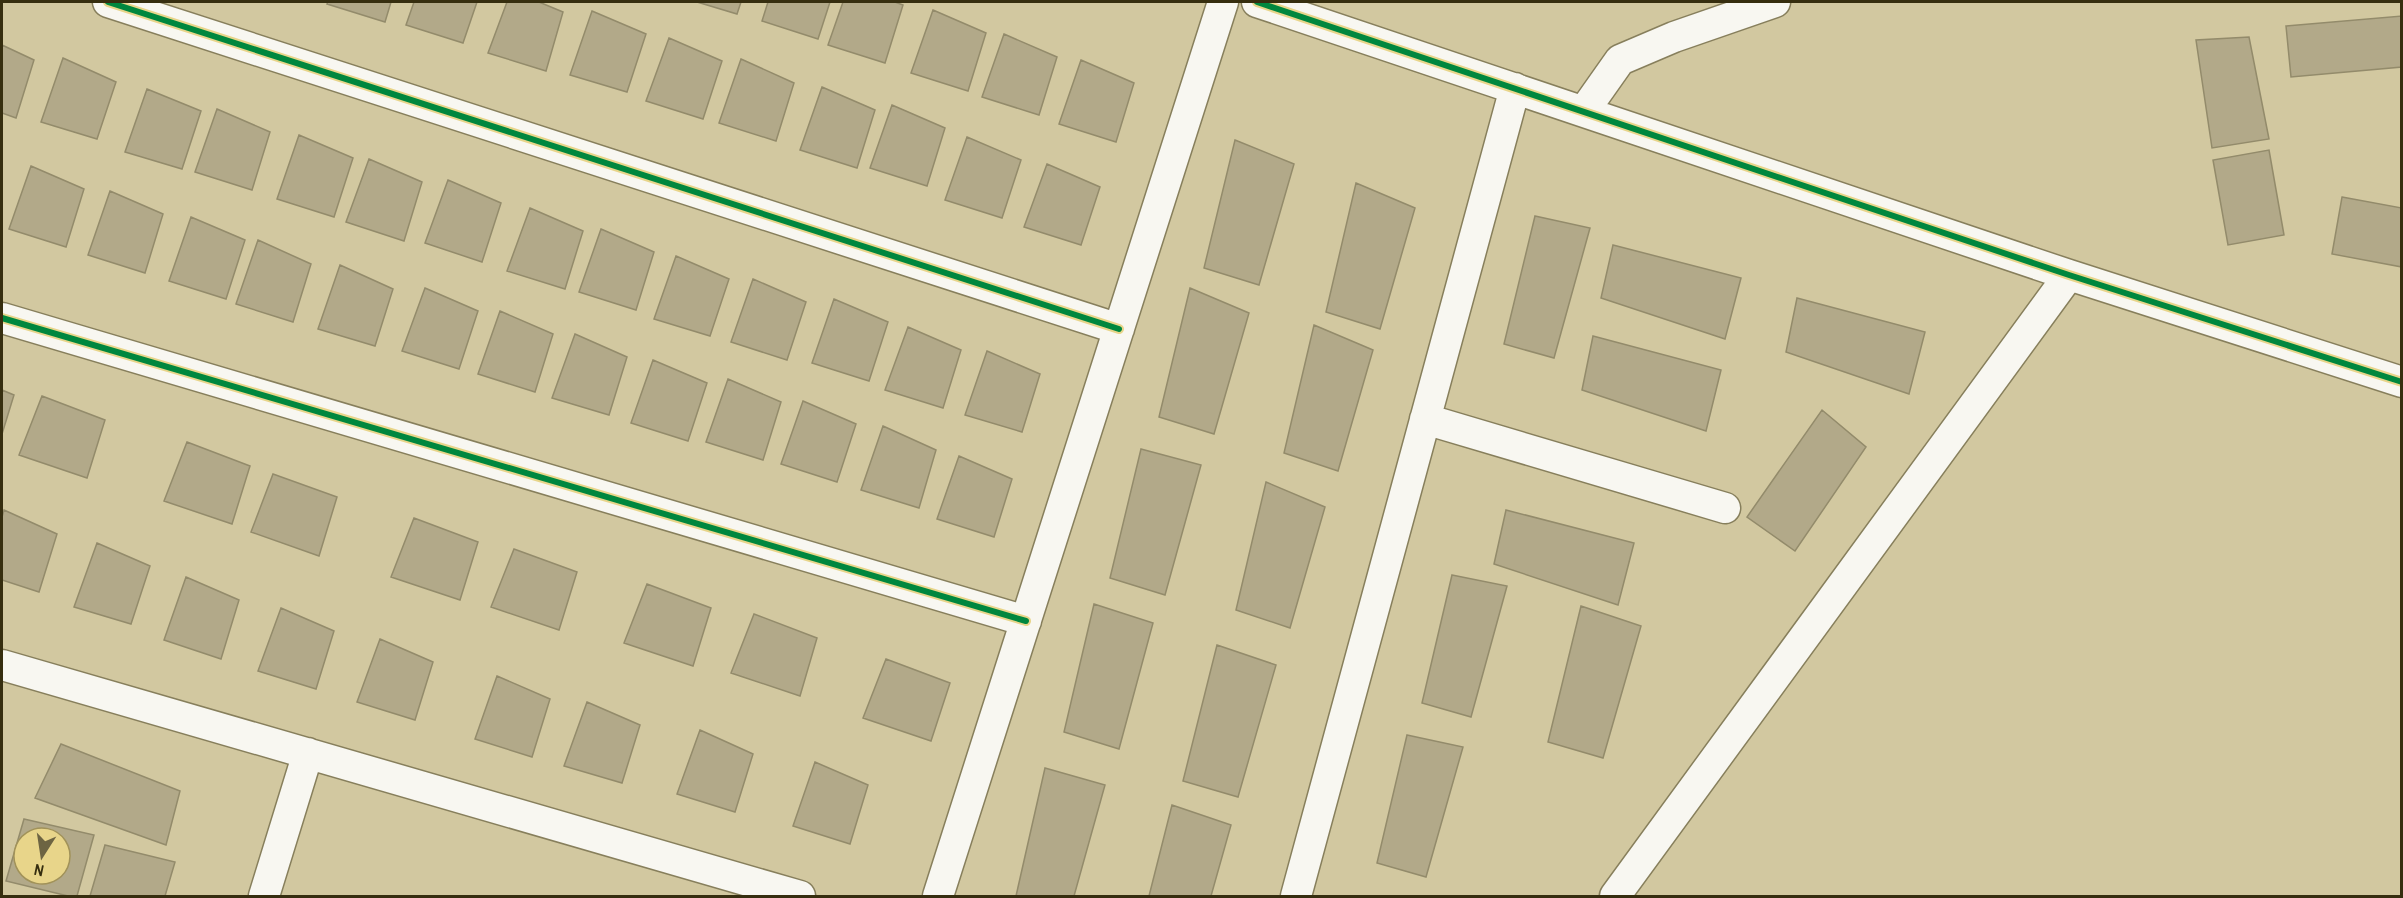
<svg xmlns="http://www.w3.org/2000/svg" width="2403" height="898" viewBox="0 0 2403 898" font-family="'Archivo Narrow',sans-serif">
	<rect width="100%" height="100%" fill="#d2c8a0"/>
	<path fill="#b2a989" stroke="#938b6b" stroke-width="1.5" fill-rule="evenodd" d="M328,2H391L385,22L327,4Z
		M414,2H477L463,43L406,25Z
		M507,2H539L563,12L546,71L488,53Z
		M697,2H741L737,14Z
		M768,2H830L818,39L762,21Z
		M843,2H895L903,5L885,63L828,45Z
		M933,10L986,33L968,91L911,73Z
		M592,11L646,34L627,92L570,75Z
		M2402,16V67L2291,77L2286,26Z
		M1004,34L1057,57L1039,115L982,97Z
		M2249,37L2269,139L2212,148L2196,40Z
		M669,38L722,61L703,119L646,101Z
		M2,45L34,60L16,118L2,113Z
		M63,58L116,82L97,139L41,122Z
		M741,59L794,83L776,141L719,123Z
		M1081,60L1134,83L1116,142L1059,124Z
		M822,87L875,110L857,168L800,150Z
		M147,89L201,111L182,169L125,152Z
		M892,105L945,128L927,186L870,168Z
		M217,109L270,132L252,190L195,172Z
		M299,135L353,158L334,217L277,199Z
		M967,137L1021,160L1002,218L945,200Z
		M1235,140L1294,164L1259,285L1204,268Z
		M2269,150L2284,235L2228,245L2213,160Z
		M369,159L422,182L404,241L346,222Z
		M1047,164L1100,187L1081,245L1024,227Z
		M31,166L84,189L66,247L9,229Z
		M448,180L501,203L482,262L425,243Z
		M1356,183L1415,208L1380,329L1326,312Z
		M110,191L163,214L145,273L88,255Z
		M2342,197L2402,208V267L2332,254Z
		M530,208L583,231L565,289L507,271Z
		M1535,216L1590,228L1554,358L1504,344Z
		M191,217L245,240L226,299L169,281Z
		M601,229L654,252L636,310L579,292Z
		M258,240L311,264L293,322L236,304Z
		M1613,245L1741,278L1725,339L1601,298Z
		M676,256L729,279L710,336L654,319Z
		M340,265L393,289L375,346L318,329Z
		M753,279L806,302L787,360L731,342Z
		M425,288L478,311L459,369L402,351Z
		M1190,288L1249,313L1214,434L1159,417Z
		M1797,298L1925,332L1909,394L1786,352Z
		M834,299L888,322L869,381L812,363Z
		M500,311L553,334L535,392L478,374Z
		M1314,325L1373,350L1338,471L1284,453Z
		M908,327L961,350L943,408L885,390Z
		M575,334L627,357L609,415L552,398Z
		M1593,336L1721,370L1706,431L1582,390Z
		M987,351L1040,374L1022,432L965,415Z
		M653,360L707,383L688,441L631,423Z
		M728,379L781,402L763,460L706,442Z
		M2,390L14,395L2,434Z
		M42,396L105,420L87,478L19,455Z
		M803,401L856,424L837,482L781,464Z
		M1822,410L1866,447L1795,551L1747,517Z
		M883,426L936,450L919,508L861,490Z
		M187,442L250,466L232,524L164,501Z
		M1141,449L1201,465L1165,595L1110,578Z
		M959,456L1012,479L994,537L937,519Z
		M273,474L337,497L319,556L251,532Z
		M1266,482L1325,507L1290,628L1236,610Z
		M4,510L57,534L39,592L2,580V517Z
		M1506,510L1634,543L1618,605L1494,564Z
		M414,518L478,542L460,600L391,577Z
		M97,543L150,566L131,624L74,607Z
		M514,549L577,572L559,630L491,607Z
		M1452,575L1507,586L1471,717L1422,703Z
		M186,577L239,600L221,659L164,640Z
		M647,584L711,608L693,666L624,643Z
		M1094,604L1153,623L1119,749L1064,732Z
		M1581,606L1641,626L1603,758L1548,742Z
		M281,608L334,631L316,689L258,671Z
		M754,614L817,638L800,696L731,673Z
		M380,639L433,662L415,720L357,702Z
		M1217,645L1276,665L1238,797L1183,781Z
		M886,659L950,683L931,741L863,718Z
		M497,676L550,699L532,757L475,739Z
		M587,702L640,725L622,783L564,766Z
		M700,730L753,754L735,812L677,794Z
		M1407,735L1463,747L1426,877L1377,863Z
		M61,744L180,791L166,845L35,798Z
		M815,762L868,785L850,844L793,826Z
		M1045,768L1105,785L1074,896H1016Z
		M1172,805L1231,825L1211,896H1149Z
		M24,819L94,835L77,896H68L6,881ZM24,838H60V874H24Z
		M105,845L175,862L165,896H90Z"/>
	<g fill="none" stroke-linecap="round" stroke-linejoin="round">
		<g stroke="#877f5c" stroke-width="33">
			<path id="minor" d="M108,2L1119,329
				M1257,2L2069,275L2402,382
				M1584,111L1620,60L1674,37L1775,2
				M2,318L1026,621
				M1425,419L1725,508
				M2,665L800,896
				M264,896L308,753
				M938,896L1223,2
				M1296,896L1515,88
				M1615,896L2069,275"/>
		</g>
		<use href="#minor" stroke="#f8f7f1" stroke-width="30"/>
		<g stroke="#e8d58a" stroke-width="10">
			<path id="cycleway" d="M108,2L1119,329
				M1257,2L2069,275L2402,382
				M2,318L1026,621"/>
		</g>
		<use href="#cycleway" stroke="#00873e" stroke-width="6"/>
	</g>
	<rect width="2403" height="898" fill="none" stroke="#362e0f" stroke-width="6"/>
	<g transform="translate(42 856) rotate(192)"><circle r="28" fill="#e8d58a" stroke="#a19259" stroke-width="1.5"/>
	<path d="M0-4.5L10 22L0 15L-10 22Z" fill="#6d6442"/>
	<text y="-9" font-size="16" font-weight="bold" text-anchor="middle" fill="#362e0f">N</text>
	</g>
</svg>
